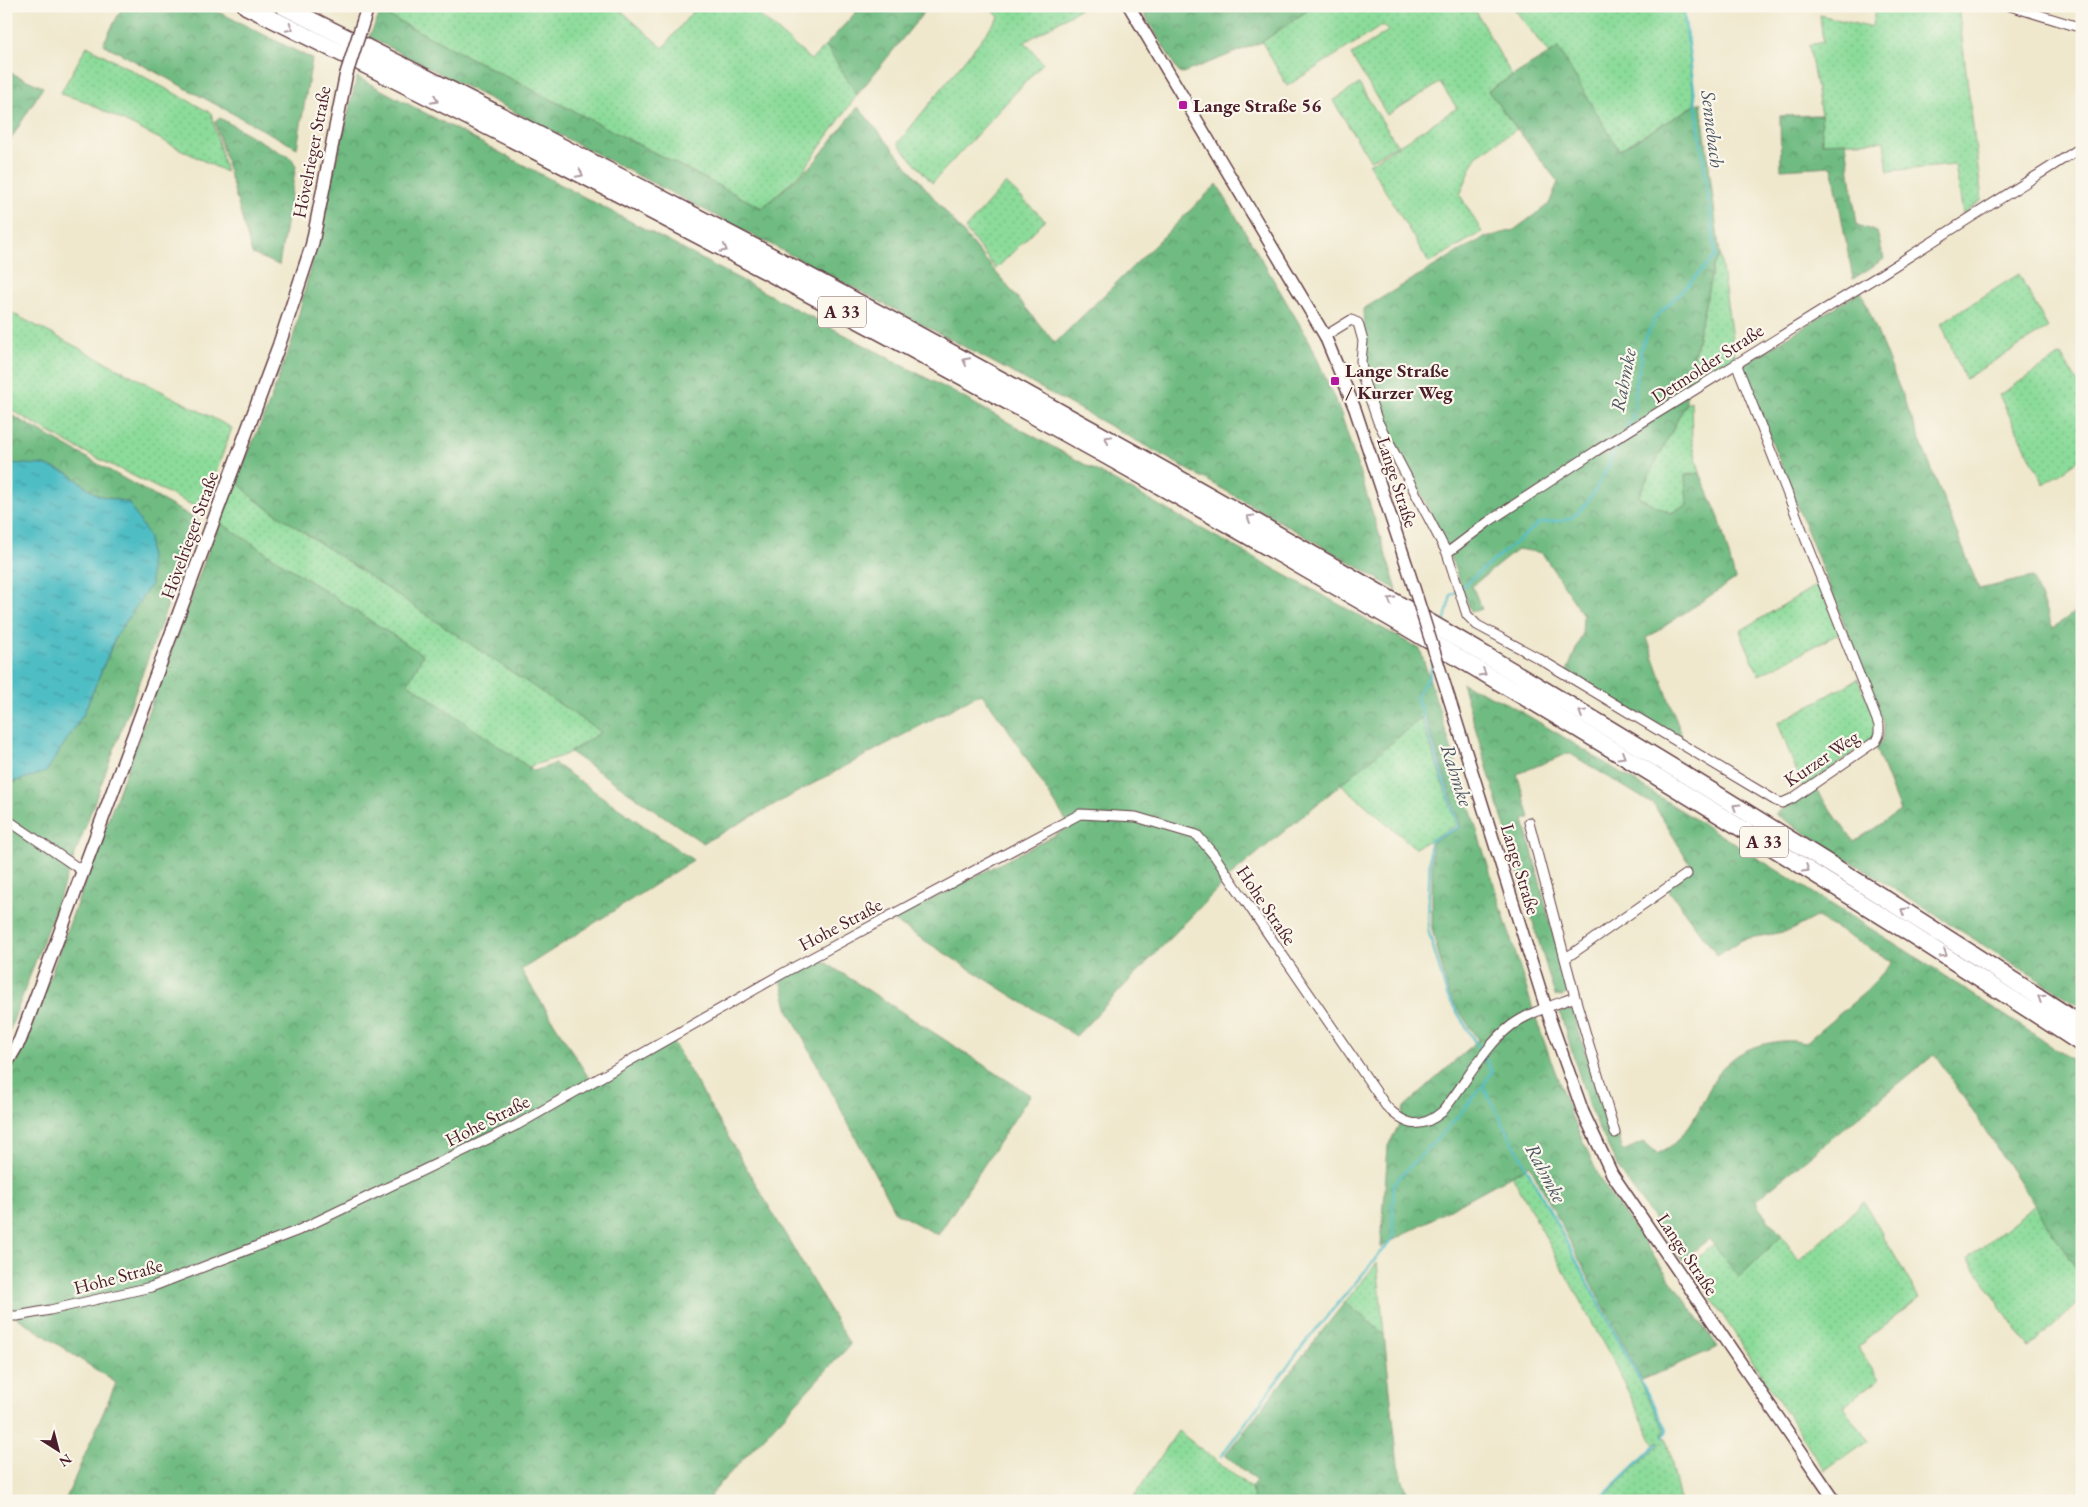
<svg xmlns="http://www.w3.org/2000/svg" width="2088" height="1507" viewBox="0 0 2088 1507" font-family="'EB Garamond',serif">
	<defs>
		<pattern id="green-dots" width="8" height="8" patternUnits="userSpaceOnUse" patternTransform="scale(1.25)"><rect width="8" height="8" fill="#8bdb9a"/><path d="M2 2h.1M6 6h.1" fill="none" stroke="#79bc85" stroke-width="1.8" stroke-linecap="round"/></pattern>
		<pattern id="forest-crowns" width="20" height="18" patternUnits="userSpaceOnUse" patternTransform="scale(1.25)"><rect width="20" height="18" fill="#70bb82"/><path d="M2 6a3 3 0 1 1 6 0M12 15a3 3 0 1 1 6 0" fill="none" stroke="#5e976b"/></pattern>
		<pattern id="water-ripples" width="26" height="14" patternUnits="userSpaceOnUse" patternTransform="scale(1.25)"><rect width="26" height="14" fill="#4fbdc4"/><path d="M2 4q2-2 4 0t4 0M15 11q2-2 4 0t4 0" fill="none" stroke="#44999f"/></pattern>
	</defs>
	<rect width="100%" height="100%" fill="#fbf7ec"/>
	<filter id="ink" filterUnits="userSpaceOnUse"><feTurbulence type="fractalNoise" baseFrequency=".02" numOctaves="2"/><feDisplacementMap in="SourceGraphic" scale="10" xChannelSelector="R" yChannelSelector="G"/><feConvolveMatrix kernelMatrix="1 2 1 2 8 2 1 2 1" color-interpolation-filters="sRGB"/></filter>
	<filter id="wash" filterUnits="userSpaceOnUse"><feTurbulence type="fractalNoise" baseFrequency=".0096" numOctaves="4" result="noise"/><feDisplacementMap in="SourceGraphic" scale="20" xChannelSelector="R" yChannelSelector="G"/><feGaussianBlur stdDeviation="1.12" result="paint"/><feColorMatrix in="noise" values="0 0 0 0 0 0 0 0 0 0 0 0 0 0 0 0 0 1.4 0 .05"/><feComposite in="paint" operator="in"/></filter>
	<g filter="url(#wash)">
		<rect width="100%" height="100%" fill="#efe8cd"/>
		<path fill="url(#green-dots)" stroke="#6a7d62" d="M380,6H616L663,48L697,6H749L811,60L826,45L857,95L803,171L762,208L381,12L378,9Z
			M988,6H1084L1025,42L1043,63L932,183L898,143L999,17Z
			M1314,6H1473L1512,76L1488,91L1517,129L1476,156L1460,195L1482,232L1429,263L1369,164L1457,108L1440,83L1387,115L1351,55L1388,31L1383,25L1287,86L1262,42Z
			M1520,6H1683L1695,105L1619,150L1558,49L1549,54L1515,10Z
			M1876,6H1958L1982,200L1963,214L1955,165L1888,171L1884,141L1822,143L1821,115L1809,45L1823,42L1820,15L1868,27L1872,26Z
			M87,46L211,113L226,172L82,100L60,94Z
			M1359,84L1397,145L1370,160L1333,101Z
			M1006,183L1045,220L996,269L965,229Z
			M1720,255L1735,359L1687,388L1713,267Z
			M2019,274L2048,328L1965,379L1941,323Z
			M6,310L232,428L202,510L75,447L6,407Z
			M2061,355L2082,390V458L2044,484L1999,395Z
			M1691,401L1692,440L1700,473L1685,475L1687,505L1671,513L1638,497L1686,403Z
			M236,481L253,498L602,732L565,755L528,767L408,683L423,655L219,522Z
			M1820,583L1840,633L1759,675L1740,631Z
			M1858,679C1864,695 1881,722 1874,738L1803,788L1778,723Z
			M1421,718L1457,825L1415,848L1340,783Z
			M1527,1167L1665,1430L1663,1435L1665,1439L1666,1437L1680,1501H1600L1660,1444L1658,1441L1654,1444L1617,1369L1512,1175Z
			M1864,1202L1919,1298L1857,1347L1879,1379L1844,1406L1868,1440L1825,1471L1689,1264L1714,1245L1739,1276L1782,1236L1799,1261Z
			M2035,1205L2082,1277V1299L2029,1348L1968,1258Z
			M1377,1263L1384,1334L1345,1302Z
			M1178,1431L1251,1488L1254,1501H1131Z"/>
		<path fill="url(#forest-crowns)" stroke="#5d6d56" d="M123,6H207L312,59L297,148L103,44Z
			M851,6H929L857,95L826,45L856,12Z
			M1139,6H1314L1262,42L1180,74Z
			M381,12L762,208L813,164L858,107L1055,343L1217,184L1310,342L1341,414L1397,590C1062,391 715,215 369,37Z
			M1558,48L1619,150L1701,102L1720,255L1713,267L1686,391V403L1638,497L1671,513L1687,505L1685,475L1700,473L1719,518L1735,579L1647,638L1684,742L1567,671L1582,635L1583,615L1542,553L1518,549L1472,586L1482,609L1471,612L1443,538L1366,383L1363,309L1463,249L1484,238L1514,230L1549,204L1558,182L1488,91Z
			M11,73L43,87L6,147V81Z
			M357,77L955,393L1420,649L1537,1022L1571,1115L1601,1181L1718,1347L1642,1380L1530,1165L1381,1247L1388,1146L1401,1121L1404,1107L1478,1040L1449,995L1432,929V842L1461,827L1425,715L1230,876L1076,1036L892,920L1070,827L1006,726L981,693L703,843L570,752L601,732L253,498L236,481L267,409L293,338Z
			M1821,115L1822,143L1846,142L1857,225L1877,232L1884,259L1853,279L1832,166L1781,169L1780,116Z
			M220,118L292,159L296,166L279,265L252,254L215,122Z
			M1861,291L1979,589L2032,577L2053,628L2082,607V869L2074,885L2082,887V1007L1775,814L1815,788L1854,842L1900,811L1875,747L1882,741L1884,725L1742,366Z
			M6,412L199,521L6,1040V853L13,851L6,844V782L9,783L46,771L83,715L116,636L151,584L130,503L97,495L68,473L43,465L7,464Z
			M219,522L423,655L408,683L534,771L555,764L693,860L521,970L592,1083L671,1039L850,1345L716,1488L708,1501H65L116,1383L6,1310V1078L25,1043Z
			M1462,683L1510,705L1557,733L1905,950L2082,1066V1277L1935,1054L1756,1200L1759,1208L1782,1236L1739,1277L1709,1239L1682,1260L1620,1171L1589,1107L1560,1013L1565,1010L1573,1011L1611,1138L1619,1136L1623,1151L1643,1142L1657,1154C1662,1151 1669,1148 1673,1144C1712,1111 1703,1059 1764,1044C1780,1041 1789,1039 1805,1043L1862,995L1893,962L1816,917L1789,931L1744,939L1717,955L1665,885L1692,867L1654,805L1569,753L1517,774L1530,818L1524,820L1568,992L1562,997L1555,996Z
			M820,959L1030,1095L938,1235L895,1212L789,1011L781,979Z
			M1345,1302L1384,1334L1398,1465L1410,1501H1254L1251,1488L1256,1481L1225,1455Z"/>
		<path fill="url(#water-ripples)" stroke="#4c6e78" d="M6,463L43,465L68,473L97,495L129,503L149,537L151,584L116,636L83,715L46,772L9,783L6,782Z"/>
		<g fill="none" stroke-linecap="round" stroke-linejoin="round">
			<path stroke="#4fbdc4" stroke-width="2.5" d="M1626,429L1632,418L1635,402L1636,380L1642,358L1640,350L1656,317L1716,256L1683,6
				M1460,588L1538,524C1547,521 1556,522 1565,520C1589,515 1609,461 1620,441
				M1444,623L1451,595L1456,592
				M1433,662L1429,677L1416,695L1459,827L1430,841L1428,929L1447,995L1481,1052
				M1484,1057L1492,1072L1483,1086L1667,1430L1664,1436
				M1221,1456L1304,1344L1393,1238V1184L1454,1121L1483,1086
				M1598,1501L1658,1443"/>
		</g>
	</g>
	<g filter="url(#ink)">
		<g fill="none" stroke-linecap="round" stroke-linejoin="round">
			<g stroke="#633d43" stroke-width="11">
				<path id="minor" d="M2010,6L2082,28
					M1325,336L1351,320L1358,323L1363,341L1361,361L1363,379L1378,422L1447,553L1488,522L1596,451L1883,273L2082,147
					M1447,553L1467,615L1477,625L1538,658L1776,801L1782,803L1793,798L1876,741L1879,735V725L1736,363
					M6,819L84,872
					M1566,958L1687,874
					M1575,997L1615,1133
					M6,1316H17L50,1310L151,1287L299,1230L517,1125L787,971L1080,814L1136,817L1197,835L1214,855L1386,1106C1404,1125 1419,1131 1442,1112C1464,1086 1484,1046 1512,1025C1530,1012 1554,1005 1575,997L1529,822"/>
			</g>
			<g stroke="#633d43" stroke-width="14">
				<path id="tertiary" d="M1129,6L1325,336L1355,409L1407,566
					M1449,698L1546,1008L1583,1112L1612,1174L1835,1501"/>
			</g>
			<g stroke="#633d43" stroke-width="15">
				<path id="secondary" d="M6,1064L20,1040L279,345L312,245L346,75"/>
			</g>
			<g stroke="#633d43" stroke-width="19">
				<path id="motorway" d="M246,6C877,315 1492,660 2082,1044
					M283,6C901,312 1504,648 2082,1025"/>
			</g>
			<use href="#minor" stroke="#fff" stroke-width="9"/>
			<use href="#tertiary" stroke="#fff" stroke-width="11"/>
			<use href="#secondary" stroke="#fff" stroke-width="12"/>
			<use href="#motorway" stroke="#fff" stroke-width="16"/>
			<g stroke="#633d43" stroke-width="14" stroke-linecap="butt">
				<path id="tertiary-bridge" d="M1407,566L1449,698"/>
			</g>
			<g stroke="#633d43" stroke-width="15" stroke-linecap="butt">
				<path id="secondary-bridge" d="M346,75L367,9"/>
			</g>
			<use href="#tertiary-bridge" stroke="#fff" stroke-width="11"/>
			<use href="#secondary-bridge" stroke="#fff" stroke-width="12"/>
		</g>
		<defs><path id="oneway-chevron" d="M-2-3.5L2.5 0L-2 3.5" fill="none" stroke-width="1.6" stroke-linecap="round" stroke-linejoin="round" transform="scale(1.25)"/></defs>
		<g stroke="#ae9aa0">
			<use href="#oneway-chevron" transform="translate(290 28) rotate(26)"/>
			<use href="#oneway-chevron" transform="translate(435 100) rotate(27)"/>
			<use href="#oneway-chevron" transform="translate(580 174) rotate(27)"/>
			<use href="#oneway-chevron" transform="translate(724 249) rotate(28)"/>
			<use href="#oneway-chevron" transform="translate(966 361) rotate(-152)"/>
			<use href="#oneway-chevron" transform="translate(1108 439) rotate(-151)"/>
			<use href="#oneway-chevron" transform="translate(1250 518) rotate(-151)"/>
			<use href="#oneway-chevron" transform="translate(1391 600) rotate(-150)"/>
			<use href="#oneway-chevron" transform="translate(1483 673) rotate(31)"/>
			<use href="#oneway-chevron" transform="translate(1582 713) rotate(-149)"/>
			<use href="#oneway-chevron" transform="translate(1622 756) rotate(31)"/>
			<use href="#oneway-chevron" transform="translate(1736 807) rotate(-148)"/>
			<use href="#oneway-chevron" transform="translate(1806 869) rotate(32)"/>
			<use href="#oneway-chevron" transform="translate(1904 911) rotate(-148)"/>
			<use href="#oneway-chevron" transform="translate(1944 954) rotate(32)"/>
			<use href="#oneway-chevron" transform="translate(2041 998) rotate(-147)"/>
		</g>
	</g>
	<g fill="#b5179e" stroke="#fbf7ec" stroke-width="2">
		<rect x="1178" y="100" width="10" height="10" rx="2.5"/>
		<rect x="1330" y="376" width="10" height="10" rx="2.5"/>
	</g>
	<g text-anchor="middle" stroke-width="4.5" stroke-linejoin="round" paint-order="stroke">
		<g fill="#fbf7ec" stroke="#7f6065" stroke-width="1">
			<rect x="818" y="296.5" width="48" height="31" rx="4"/>
			<rect x="1740" y="826.5" width="48" height="31" rx="4"/>
		</g>
		<g font-size="18" font-weight="bold" fill="#4a1f2b">
			<text x="842" y="318">A 33</text>
			<text x="1764" y="848">A 33</text>
		</g>
		<g font-size="19" font-weight="bold" fill="#4a1f2b" stroke="#fbf7ec" text-anchor="start">
			<text x="1193" y="112">Lange Straße 56</text>
			<text x="1345" y="377">Lange Straße<tspan x="1345" dy="22">/ Kurzer Weg</tspan></text>
		</g>
		<g font-size="19" fill="#4a1f2b" stroke="#fbf7ec">
			<text transform="translate(311 152) rotate(-79)" y="7">Hövelrieger Straße</text>
			<text transform="translate(1707 363) rotate(-33)" y="7">Detmolder Straße</text>
			<text transform="translate(1398 482) rotate(72)" y="7">Lange Straße</text>
			<text transform="translate(189 535) rotate(-70)" y="7">Hövelrieger Straße</text>
			<text transform="translate(1821 758) rotate(-34)" y="7">Kurzer Weg</text>
			<text transform="translate(1521 869) rotate(73)" y="7">Lange Straße</text>
			<text transform="translate(1267 905) rotate(56)" y="7">Hohe Straße</text>
			<text transform="translate(840 924) rotate(-28)" y="7">Hohe Straße</text>
			<text transform="translate(487 1120) rotate(-27)" y="7">Hohe Straße</text>
			<text transform="translate(1688 1254) rotate(56)" y="7">Lange Straße</text>
			<text transform="translate(118 1276) rotate(-15)" y="7">Hohe Straße</text>
		</g>
		<g font-size="20" font-style="italic" fill="#4c5661" stroke="#fbf7ec">
			<text transform="translate(1713 129) rotate(83)" y="7">Sennebach</text>
			<text transform="translate(1623 380) rotate(-79)" y="7">Rahmke</text>
			<text transform="translate(1457 775) rotate(72)" y="7">Rahmke</text>
			<text transform="translate(1546 1173) rotate(62)" y="7">Rahmke</text>
		</g>
	</g>
	<rect width="2088" height="1507" fill="none" stroke="#fbf7ec" stroke-width="25"/>
	<g transform="translate(58 1450) rotate(144)" stroke="#fbf7ec" stroke-width="4" paint-order="stroke">
	<path d="M0-4L9 19L0 12L-9 19Z" fill="#4a1f2b"/>
	<text y="-8" font-size="14" font-weight="bold" text-anchor="middle" fill="#4a1f2b">N</text>
	</g>
</svg>
